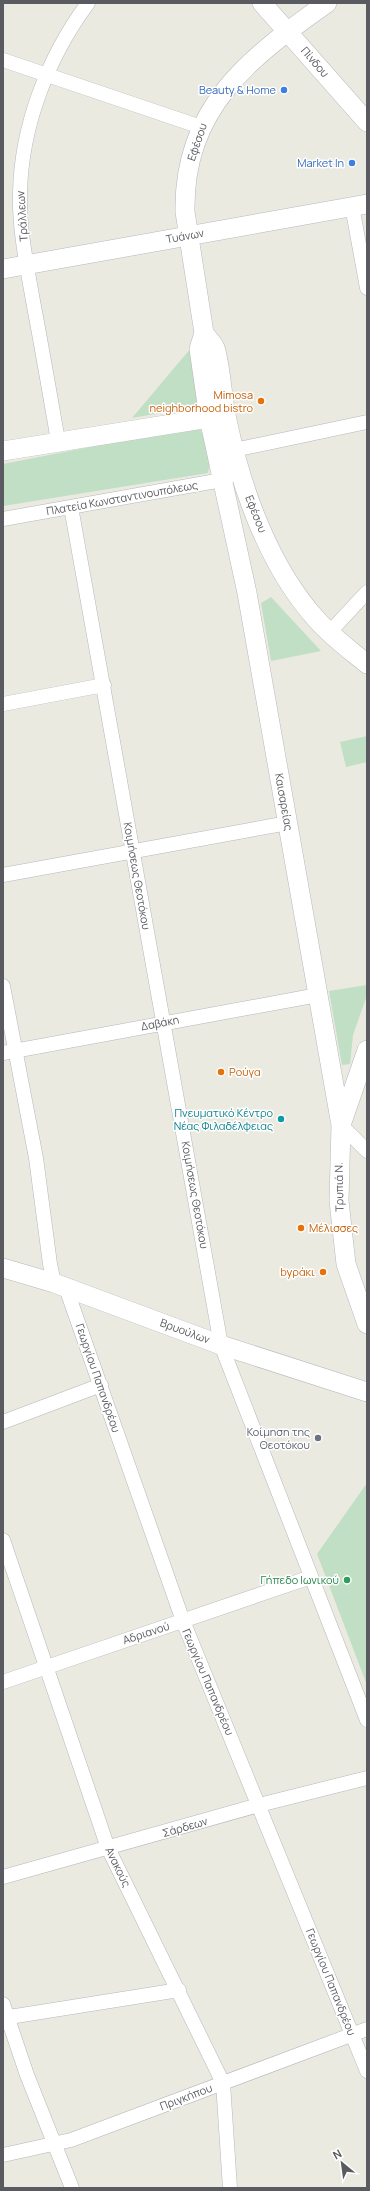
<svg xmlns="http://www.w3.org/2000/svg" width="370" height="2191" viewBox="0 0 370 2191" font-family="Manrope,sans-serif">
	<rect width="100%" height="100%" fill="#eaeae1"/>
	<path fill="#c0dfc4" d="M191,348L198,406L132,418Z
		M198,426C207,438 212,458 208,473L3,506V464Z
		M271,597L321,651L271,661L261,603Z
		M367,736V762L346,767L340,742Z
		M367,985V995L353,1035L350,1064L342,1065L329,991Z
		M367,1483V1685L317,1554Z"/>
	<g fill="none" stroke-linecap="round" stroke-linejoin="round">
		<g stroke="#b6b7bc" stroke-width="15">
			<path id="street" d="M3,60L201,127
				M352,206L367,288
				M58,441C50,395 42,348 33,301C27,266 19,230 20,194C21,126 48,57 88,3
				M234,450L367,422
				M71,507L221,1345L367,1720
				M3,519L222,480L230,475
				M329,633L367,592
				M3,704L104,685
				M3,875L288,823
				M3,986L36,1158L50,1264L54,1283
				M3,1053L318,995
				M341,1125L367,1151
				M66,1288L183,1621L367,2071
				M3,1422L101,1385
				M3,1540L108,1848L223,2083L230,2188
				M3,1682L311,1577
				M3,1877L259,1805L367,1778
				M3,2004L27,2075L72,2188
				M3,2018L179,1990
				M3,2155L71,2140L367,2029"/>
		</g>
		<g stroke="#b7b8be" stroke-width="20">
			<path id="secondary" d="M262,3L367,122
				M327,3C249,58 183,108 185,212L204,333C207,338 213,343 215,348C221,366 222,399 227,420C241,488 269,567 317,620C331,636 350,650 367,664
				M3,269L367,204
				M204,333L199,349L209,418L247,593L341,1125
				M3,451L209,418L221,419
				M367,1050L341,1125L339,1201L346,1264L367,1324
				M3,1268L54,1283L221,1345L367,1392"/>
		</g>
		<use href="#street" stroke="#fff" stroke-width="14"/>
		<use href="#secondary" stroke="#fff" stroke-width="19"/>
	</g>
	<g fill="#3f7fe0" stroke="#fff" stroke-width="1.5">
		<circle cx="284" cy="90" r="4"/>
		<circle cx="352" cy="163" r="4"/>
	</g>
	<g fill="#e8710a" stroke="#fff" stroke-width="1.5">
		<circle cx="261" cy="401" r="4"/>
		<circle cx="221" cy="1072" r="4"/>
		<circle cx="301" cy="1228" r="4"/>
		<circle cx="323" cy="1272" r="4"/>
	</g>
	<circle fill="#0f9aa8" stroke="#fff" stroke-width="1.5" cx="281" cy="1119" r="4"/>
	<circle fill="#6b7280" stroke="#fff" stroke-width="1.5" cx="318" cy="1438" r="4"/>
	<circle fill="#2e9e5b" stroke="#fff" stroke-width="1.5" cx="347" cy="1580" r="4"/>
	<g text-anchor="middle" stroke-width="3" stroke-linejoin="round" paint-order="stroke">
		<g font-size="11" fill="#595b60" stroke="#fff">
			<text transform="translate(315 62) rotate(49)" y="4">Πίνδου</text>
			<text transform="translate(197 142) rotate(-71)" y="4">Εφέσου</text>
			<text transform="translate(22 216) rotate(-94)" y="4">Τράλλεων</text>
			<text transform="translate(185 236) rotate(-10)" y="4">Τυάνων</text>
			<text transform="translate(122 498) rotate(-10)" y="4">Πλατεία Κωνσταντινουπόλεως</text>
			<text transform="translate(256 514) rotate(68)" y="4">Εφέσου</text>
			<text transform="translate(284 802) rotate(80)" y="4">Καισαρείας</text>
			<text transform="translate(137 876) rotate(80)" y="4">Κοιμήσεως Θεοτόκου</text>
			<text transform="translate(160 1023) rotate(-11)" y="4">Δαβάκη</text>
			<text transform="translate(339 1187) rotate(-91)" y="4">Τρυπιά Ν.</text>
			<text transform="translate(195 1195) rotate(80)" y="4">Κοιμήσεως Θεοτόκου</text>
			<text transform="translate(185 1331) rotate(20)" y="4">Βρυούλων</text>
			<text transform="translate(98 1378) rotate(71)" y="4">Γεωργίου Παπανδρέου</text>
			<text transform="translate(146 1633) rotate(-18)" y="4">Αδριανού</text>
			<text transform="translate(208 1682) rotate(67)" y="4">Γεωργίου Παπανδρέου</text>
			<text transform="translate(185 1827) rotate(-16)" y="4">Σάρδεων</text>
			<text transform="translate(118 1867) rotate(64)" y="4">Ανακούς</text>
			<text transform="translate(331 1982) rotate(68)" y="4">Γεωργίου Παπανδρέου</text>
			<text transform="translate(186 2097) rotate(-21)" y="4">Πριγκήπου</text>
		</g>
		<g font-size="11" fill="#366cbe" stroke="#fff" text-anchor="end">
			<text x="276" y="94">Beauty &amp; Home</text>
			<text x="344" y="167">Market In</text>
		</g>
		<g font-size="11" fill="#c56008" stroke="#fff" text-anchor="end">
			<text x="253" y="399">Mimosa<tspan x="253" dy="13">neighborhood bistro</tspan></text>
			<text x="229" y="1076" text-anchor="start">Ρούγα</text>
			<text x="309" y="1232" text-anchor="start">Μέλισσες</text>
			<text x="315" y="1276">byράκι</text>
		</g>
		<g font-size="11" fill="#0d838f" stroke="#fff" text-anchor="end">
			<text x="273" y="1117">Πνευματικό Κέντρο<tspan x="273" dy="13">Νέας Φιλαδέλφειας</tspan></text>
		</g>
		<g font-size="11" fill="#5b616d" stroke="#fff" text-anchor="end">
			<text x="310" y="1436">Κοίμηση της<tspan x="310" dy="13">Θεοτόκου</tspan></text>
		</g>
		<g font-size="11" fill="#27864d" stroke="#fff" text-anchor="end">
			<text x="339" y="1584">Γήπεδο Ιωνικού</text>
		</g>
	</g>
	<rect width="370" height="2191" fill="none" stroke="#595b60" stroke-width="8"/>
	<g transform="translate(342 2163) rotate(331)" stroke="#ffffff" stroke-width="3" paint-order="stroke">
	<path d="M0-3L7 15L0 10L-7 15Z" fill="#595b60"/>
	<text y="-6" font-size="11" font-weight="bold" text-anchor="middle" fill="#595b60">N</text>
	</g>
</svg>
